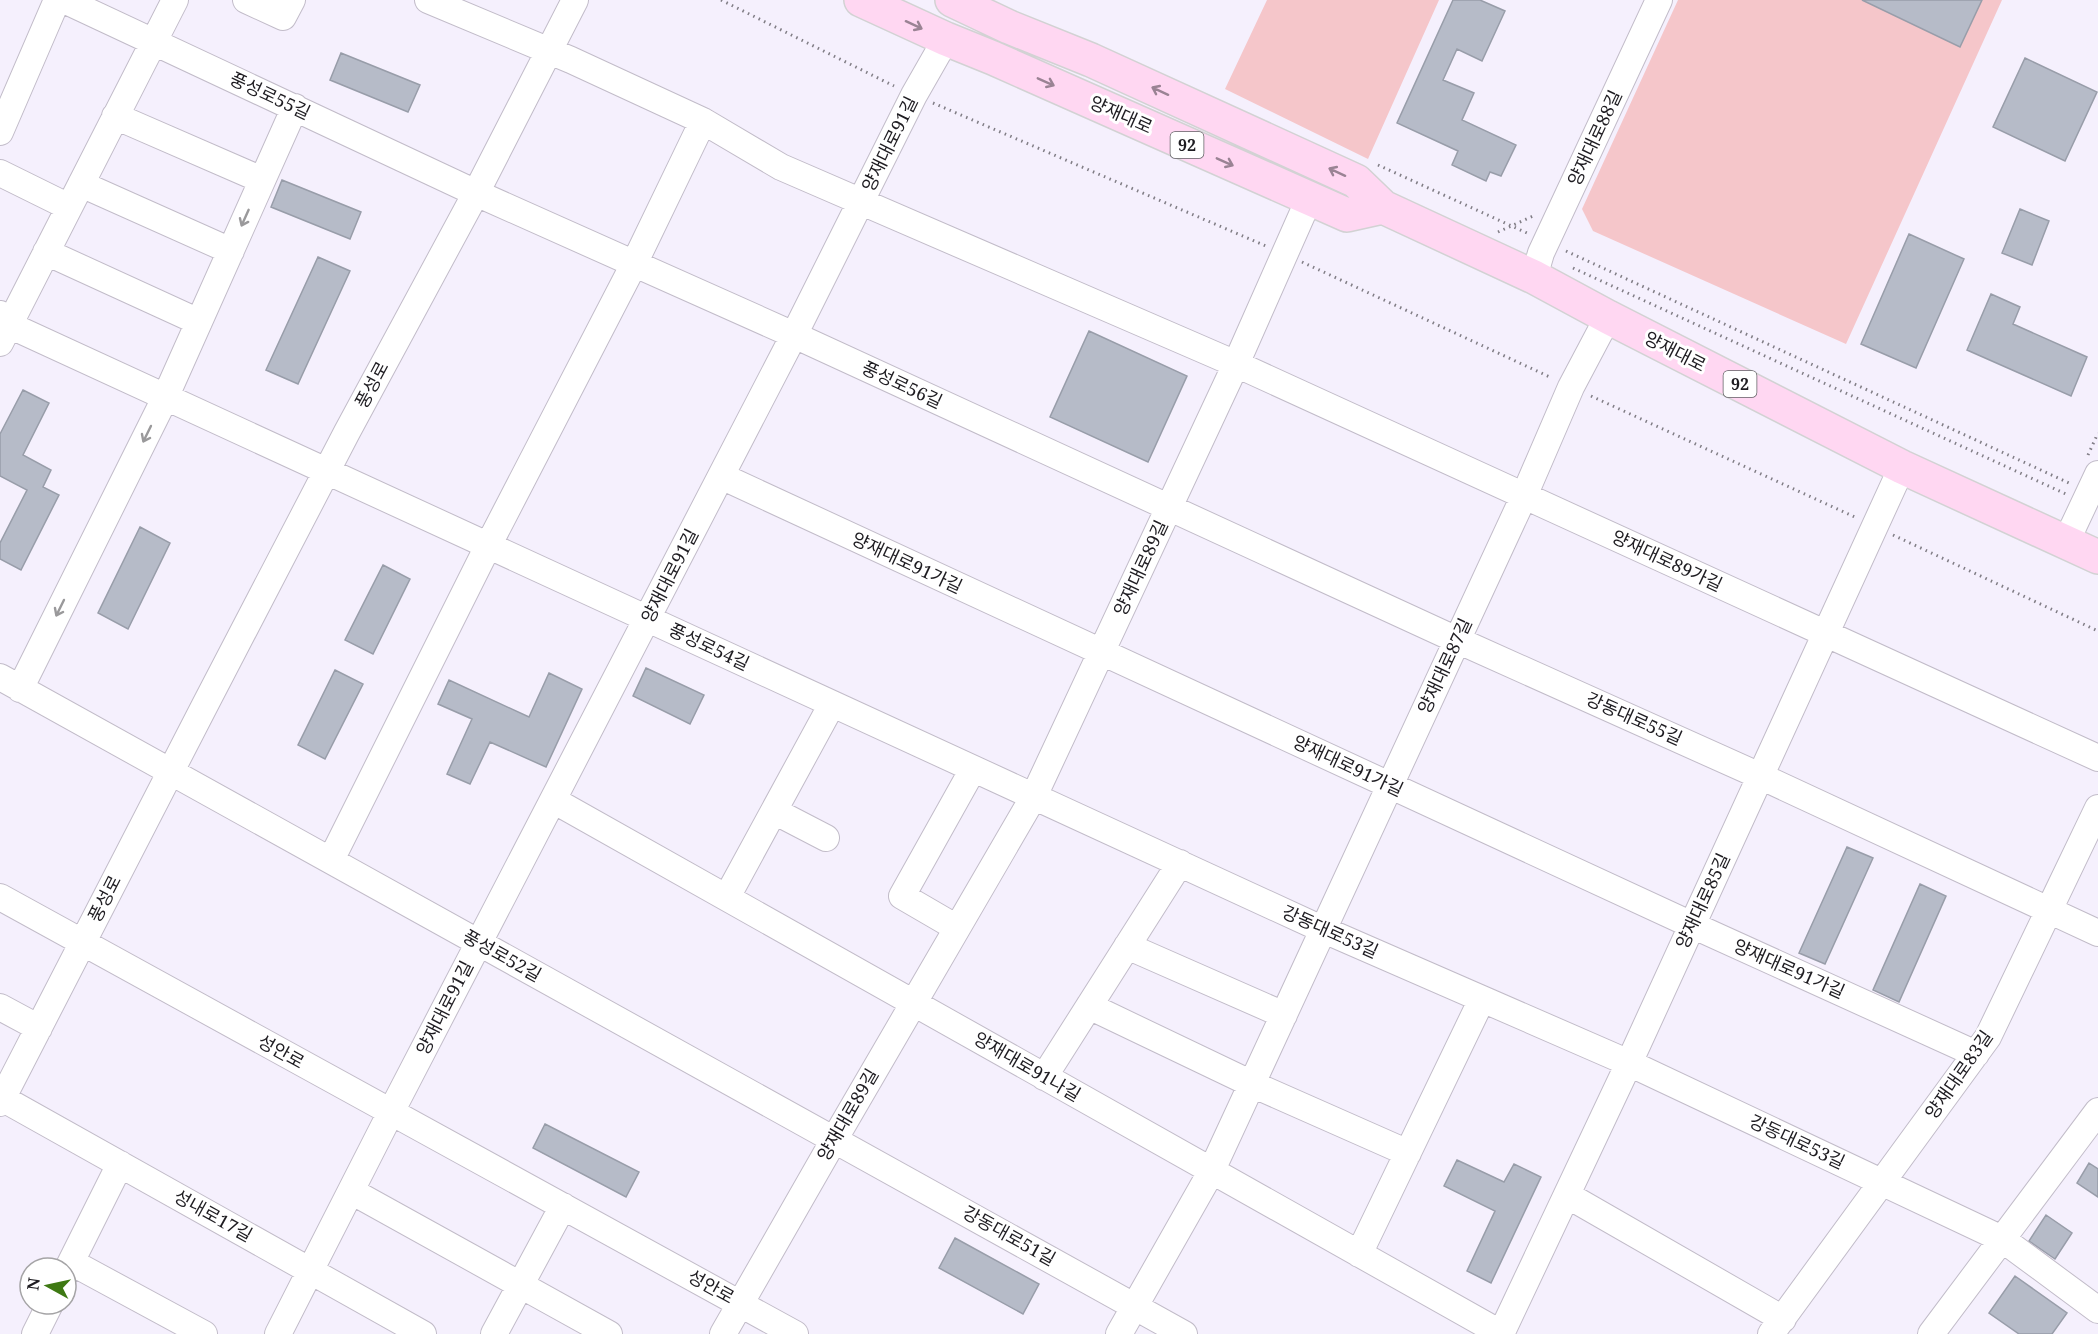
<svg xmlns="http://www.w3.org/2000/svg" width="2098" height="1334" viewBox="0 0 2098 1334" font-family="'Noto Serif','Noto Sans KR',serif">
	<rect width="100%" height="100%" fill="#f5f0fd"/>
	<path fill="#f5c6ca" d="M1267,0H1439L1368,159L1225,89Z
		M1678,0H2002L1846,344L1593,231L1582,209Z"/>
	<path fill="#b6bbc8" stroke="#989da9" stroke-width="1.5" d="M1453,0H1480L1505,11L1482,61L1457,49L1443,80L1474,93L1462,120L1516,145L1501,176L1490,172L1486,181L1452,165L1458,151L1397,123Z
		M1862,0H1982L1960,47Z
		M341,53L420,85L408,112L330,80Z
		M2025,58L2097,92L2065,161L1993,127Z
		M282,180L361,212L350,239L271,207Z
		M2020,209L2049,221L2032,265L2002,253Z
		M1909,234L1964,259L1916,368L1861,344Z
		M318,257L350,271L298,384L266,370Z
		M1991,294L2020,307L2013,324L2087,357L2071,396L1967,350Z
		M1089,331L1187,376L1148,462L1050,417Z
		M23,390L49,403L23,455L51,470L43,487L59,495L21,570L0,559V543L27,490L0,476V434Z
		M140,527L170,543L128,629L98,613Z
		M383,565L410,579L373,654L345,640Z
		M646,668L704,695L690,724L633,696Z
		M335,670L363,684L325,759L298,745Z
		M549,673L582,689L546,767L490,742L470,784L447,774L472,719L438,704L449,680L529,717Z
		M1847,847L1873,858L1825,964L1799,953Z
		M1920,884L1946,896L1899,1002L1873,990Z
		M545,1124L639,1172L626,1197L533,1148Z
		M1457,1160L1504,1182L1514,1164L1541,1177L1491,1283L1467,1271L1495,1211L1444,1186Z
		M2089,1163L2098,1169V1197L2077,1183Z
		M2046,1215L2072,1233L2055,1259L2029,1241Z
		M955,1238L1039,1284L1023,1314L939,1268Z
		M2015,1276L2067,1313L2052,1334H2019L1989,1313Z"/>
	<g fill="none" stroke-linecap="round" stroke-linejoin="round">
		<g stroke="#c2bcc9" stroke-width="28">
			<path id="minor" d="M64,0L476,193L794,335L1457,640L1760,776L2098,933
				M246,0L283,17L292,0
				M428,0L571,60L703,121L781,167L1236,364L2098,758
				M115,116L262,180
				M0,132L57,0
				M0,173L69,207
				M81,184L231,251
				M46,252L199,322
				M1534,277L1541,253L1659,0
				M0,314L9,325L1324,930L1629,1063L2002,1239L2098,1310
				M0,343L175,0
				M721,476L1692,925L1976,1054
				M2066,542L2098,474
				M0,677L1184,1334
				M20,689L165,398L295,107
				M553,800L1502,1334
				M774,811L826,838
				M331,860L488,546L634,264L703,121
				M0,897L795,1334
				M727,897L832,704
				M957,928L902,896L973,769
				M1127,946L1284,1015
				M1089,1006L1252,1084L1408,1153
				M0,1007L39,1028
				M1044,1077L1180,863
				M0,1097L423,1334
				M0,1103L205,705L347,432L476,193L575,0
				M351,1191L609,1334
				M1567,1195L1783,1319
				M1359,1254L1482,999
				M71,1262L204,1334
				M66,1272L120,1164
				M35,1334L50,1304
				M278,1334L391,1112L794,335L914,95L946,39
				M494,1334L563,1206
				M723,1334L834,1140L1034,796L1236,364L1309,199
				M1119,1334L1211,1172L1524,496L1571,387L1608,317
				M1501,1334L1629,1063L1902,467
				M1771,1334L1988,1037L2098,808
				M1931,1334L2098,1111"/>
		</g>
		<g stroke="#d2d2d3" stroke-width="36">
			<path id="major" d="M861,0L946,39L993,58L1347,215L1383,207
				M952,0L1009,27L1091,60L1356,181L1383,207L1534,277L1608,317L1902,467L2098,557"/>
		</g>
		<path stroke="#807d85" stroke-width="3" stroke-dasharray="1.5 4.5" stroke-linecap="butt" d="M721,0L894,86
			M933,103L1266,246
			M1378,165L1527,233
			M1498,232L1533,216
			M1566,251L2069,483
			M1302,262L1552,378
			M1573,268L2066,494
			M1591,396L1857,518
			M2088,455L2098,433
			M1893,535L2098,631"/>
		<use href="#minor" stroke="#fff" stroke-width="26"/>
		<use href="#major" stroke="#ffd7f2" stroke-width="33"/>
	</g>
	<defs><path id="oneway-shaft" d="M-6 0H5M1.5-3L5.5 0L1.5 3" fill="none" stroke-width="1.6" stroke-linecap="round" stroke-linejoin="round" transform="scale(1.5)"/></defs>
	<g stroke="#9a8394">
		<use href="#oneway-shaft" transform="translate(914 25) rotate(25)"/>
		<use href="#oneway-shaft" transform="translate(1046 82) rotate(24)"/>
		<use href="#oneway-shaft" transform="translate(1160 91) rotate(-155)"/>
		<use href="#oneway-shaft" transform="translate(1225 162) rotate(24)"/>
		<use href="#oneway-shaft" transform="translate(1337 172) rotate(-155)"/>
	</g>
	<g stroke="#9a999b">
		<use href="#oneway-shaft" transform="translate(245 218) rotate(114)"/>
		<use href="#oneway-shaft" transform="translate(147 434) rotate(116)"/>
		<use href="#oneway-shaft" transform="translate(60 608) rotate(116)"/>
	</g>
	<g text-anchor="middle" stroke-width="6" stroke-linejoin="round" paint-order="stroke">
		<g fill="#fff" stroke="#626064" stroke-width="1.5">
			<rect x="1170.5" y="132" width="33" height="26" rx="4.5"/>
			<rect x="1723.5" y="371" width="33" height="26" rx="4.5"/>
		</g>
		<g font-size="16" font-weight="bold" fill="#1e1c21">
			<text x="1187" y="151">92</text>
			<text x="1740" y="390">92</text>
		</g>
		<g font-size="18" fill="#1e1c21" stroke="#fff">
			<text transform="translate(270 96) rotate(25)" y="6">풍성로55길</text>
			<text transform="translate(1121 115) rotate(24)" y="6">양재대로</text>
			<text transform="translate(1595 138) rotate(-65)" y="6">양재대로88길</text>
			<text transform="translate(890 144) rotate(-64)" y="6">양재대로91길</text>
			<text transform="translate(1675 352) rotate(27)" y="6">양재대로</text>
			<text transform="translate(372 385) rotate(-62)" y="6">풍성로</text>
			<text transform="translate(902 385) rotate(25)" y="6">풍성로56길</text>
			<text transform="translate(1667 561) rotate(25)" y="6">양재대로89가길</text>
			<text transform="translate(907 563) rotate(25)" y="6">양재대로91가길</text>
			<text transform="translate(1141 568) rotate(-65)" y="6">양재대로89길</text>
			<text transform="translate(670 576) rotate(-63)" y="6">양재대로91길</text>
			<text transform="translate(709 647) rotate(25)" y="6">풍성로54길</text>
			<text transform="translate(1445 666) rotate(-65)" y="6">양재대로87길</text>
			<text transform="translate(1634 719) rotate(24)" y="6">강동대로55길</text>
			<text transform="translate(1348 766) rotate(25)" y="6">양재대로91가길</text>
			<text transform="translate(105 899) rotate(-63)" y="6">풍성로</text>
			<text transform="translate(1703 901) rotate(-65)" y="6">양재대로85길</text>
			<text transform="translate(1330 932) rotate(24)" y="6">강동대로53길</text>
			<text transform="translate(502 956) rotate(29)" y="6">풍성로52길</text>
			<text transform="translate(1789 969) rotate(24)" y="6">양재대로91가길</text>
			<text transform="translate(445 1008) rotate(-63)" y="6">양재대로91길</text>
			<text transform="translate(281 1052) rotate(29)" y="6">성안로</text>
			<text transform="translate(1027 1067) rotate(30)" y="6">양재대로91나길</text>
			<text transform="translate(1959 1075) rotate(-55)" y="6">양재대로83길</text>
			<text transform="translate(848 1115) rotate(-60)" y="6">양재대로89길</text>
			<text transform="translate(1797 1142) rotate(25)" y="6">강동대로53길</text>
			<text transform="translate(213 1216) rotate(29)" y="6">성내로17길</text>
			<text transform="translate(1009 1236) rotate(29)" y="6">강동대로51길</text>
			<text transform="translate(711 1287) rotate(29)" y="6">성안로</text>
		</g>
	</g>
	<g transform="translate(48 1286) rotate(278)"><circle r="28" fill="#ffffff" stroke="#a5a4a6" stroke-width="1.5"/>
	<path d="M0-4.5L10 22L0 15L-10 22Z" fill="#3e7913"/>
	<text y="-9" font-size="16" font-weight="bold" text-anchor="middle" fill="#1e1c21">N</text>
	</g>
</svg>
